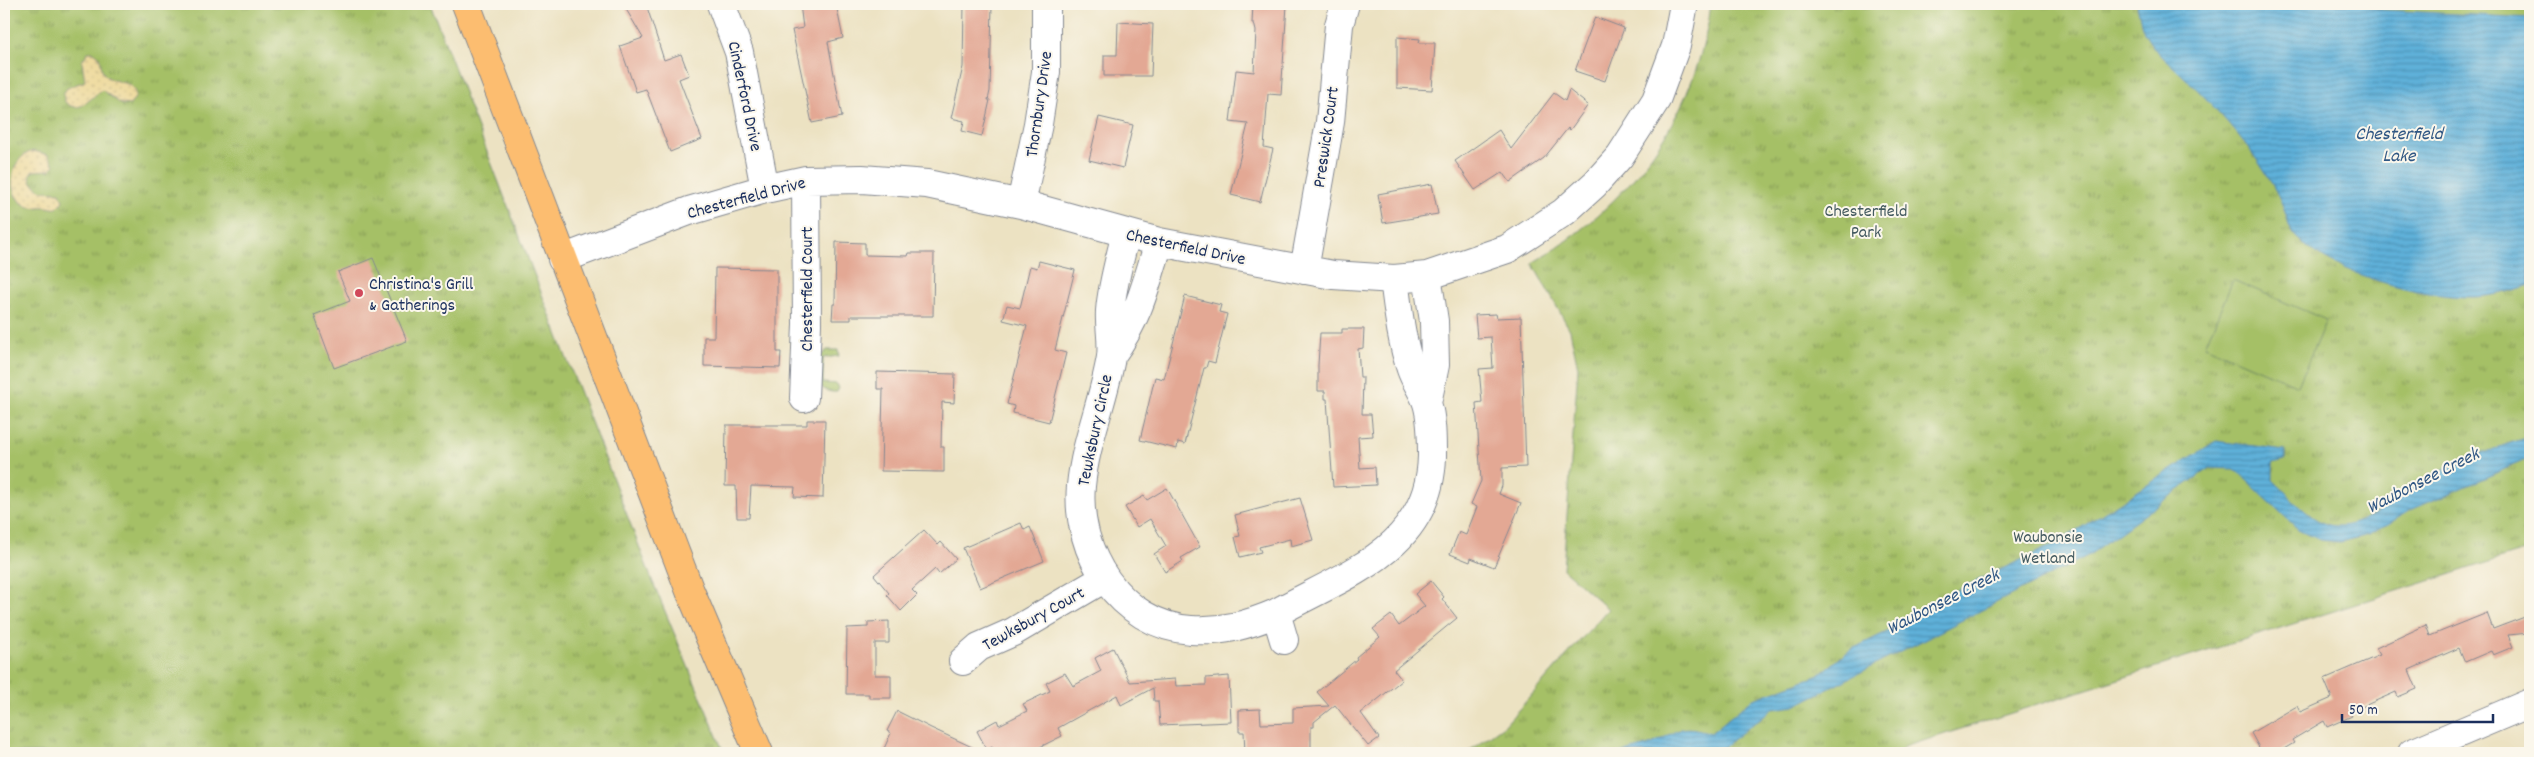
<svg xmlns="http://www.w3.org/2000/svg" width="2534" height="757" viewBox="0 0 2534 757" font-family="Dekko,sans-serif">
	<defs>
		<pattern id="grass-tufts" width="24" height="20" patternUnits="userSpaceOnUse" patternTransform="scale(1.25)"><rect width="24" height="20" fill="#a5c066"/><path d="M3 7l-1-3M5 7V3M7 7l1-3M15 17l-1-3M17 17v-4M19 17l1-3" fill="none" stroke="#869c57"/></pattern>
		<pattern id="sand-dots" width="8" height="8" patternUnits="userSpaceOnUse" patternTransform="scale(1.25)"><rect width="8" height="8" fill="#eeda9e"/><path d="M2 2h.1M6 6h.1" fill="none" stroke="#ccbb8a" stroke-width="1.8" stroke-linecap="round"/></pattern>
		<pattern id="water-rules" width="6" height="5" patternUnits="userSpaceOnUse" patternTransform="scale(1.25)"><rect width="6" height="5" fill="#5eb0d9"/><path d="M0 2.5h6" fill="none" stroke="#4d90b3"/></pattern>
	</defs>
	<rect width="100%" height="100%" fill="#fbf7ec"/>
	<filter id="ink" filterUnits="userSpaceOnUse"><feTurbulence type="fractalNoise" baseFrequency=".02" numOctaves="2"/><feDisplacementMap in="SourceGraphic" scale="10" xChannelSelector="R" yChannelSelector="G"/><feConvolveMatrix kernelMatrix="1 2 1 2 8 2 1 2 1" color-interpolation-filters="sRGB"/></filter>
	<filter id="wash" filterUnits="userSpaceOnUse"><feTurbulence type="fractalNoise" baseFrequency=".0096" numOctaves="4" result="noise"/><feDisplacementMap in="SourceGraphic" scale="20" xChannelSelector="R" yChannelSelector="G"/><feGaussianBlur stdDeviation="1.12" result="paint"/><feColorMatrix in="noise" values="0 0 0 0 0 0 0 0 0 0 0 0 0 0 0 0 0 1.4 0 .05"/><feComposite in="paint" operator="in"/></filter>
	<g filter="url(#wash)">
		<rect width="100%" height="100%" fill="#ece2c2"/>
		<path fill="url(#grass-tufts)" stroke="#607862" d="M4,4H430L652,580L724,753H4Z
			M1711,4H2530V549L1904,747L1898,753H1466L1505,725L1608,609L1563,569L1578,368L1570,330L1532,263C1629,206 1697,116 1711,4Z
			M827,350H838L839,356L823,358V383L837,384L839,388L837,392C814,393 818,375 818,358Z"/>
		<path fill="url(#sand-dots)" stroke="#84847e" d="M88,52H94L99,56C102,62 100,69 105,75C115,85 133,78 136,96L130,105L121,104L102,90C90,97 80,116 65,102L63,94L67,88L85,81L82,61Z
			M34,151L48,155L54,165L50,170L33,171L30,175L31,182L42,191L60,192L63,201L57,208C53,209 50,207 46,207C39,206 34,209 27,206C3,195 10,155 34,151Z"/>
		<path fill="#a5c066" stroke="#607862" d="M2233,280L2326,320L2298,386L2205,346Z"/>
		<path fill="url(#water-rules)" stroke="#3c709c" d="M2137,4H2358L2383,10L2530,18V285C2512,291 2494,296 2475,297C2424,298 2331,274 2296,237C2288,229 2287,216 2283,206C2270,176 2250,148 2229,124C2214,107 2199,90 2182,75C2170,63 2154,51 2146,36C2141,26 2139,15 2137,4Z
			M2530,437V458L2413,509L2369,535L2340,542L2320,540L2299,530L2235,469L2209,468L2089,555L1795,706L1772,709L1722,748L1709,753H1620C1631,750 1644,748 1654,743C1681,730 1679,723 1711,733L1751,700L1819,675L1850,650L1895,628L1934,601L2057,543L2216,441L2285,450V460L2273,463V480C2286,492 2304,513 2319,521C2355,541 2396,496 2424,480C2450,465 2501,445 2530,437Z"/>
		<g id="blocks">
			<path fill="#e3a894" d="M623,4H646L664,60L681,54L689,75L679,79L702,139L670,152L646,89L636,92L620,46L643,38Z
				M800,4H836L843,38L828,42L842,117L812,123L792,30L803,28Z
				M964,4L992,5L990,91L988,100H990L982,136L962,131L964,121L951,118L963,67Z
				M1253,4L1287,5L1281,95L1268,94L1264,147L1273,149L1260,202L1231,195L1248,124L1230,122L1236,70L1254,72L1256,31L1254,23H1252Z
				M1595,17L1624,28L1605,81L1575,71Z
				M1118,22L1153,24L1151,76H1104V55H1117Z
				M1397,37L1420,39L1419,43H1435L1432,90L1397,88Z
				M1569,90L1588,105L1570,130L1568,128L1544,158L1510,182L1503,172L1475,190L1455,161L1499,130L1511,149L1554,93L1565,101Z
				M1099,117L1133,125L1123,168L1089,160Z
				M1432,184L1438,214L1383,223L1378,194Z
				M836,242L865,243V255L908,256L909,253H934L933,316H851V320H832L833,304H835Z
				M373,258L407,341L334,368L314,315L350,301L338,272Z
				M1039,261L1075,270L1055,350L1066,353L1049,422L1013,413L1014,406L1007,404L1027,326L1003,320L1007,305L1020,308L1030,266L1037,268Z
				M715,268L777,269V352H781L780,368L704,366V337H714Z
				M1185,296L1221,305L1219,312L1227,314L1215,363L1208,361L1206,368H1204L1185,444L1178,442L1177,449L1140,440L1155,377L1164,379Z
				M1496,314L1497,318L1521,317L1526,467L1502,468V486L1499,494L1521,503L1494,567L1471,558L1470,562L1450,554L1459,532L1466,535L1477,507L1471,504L1481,481L1476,403L1482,402L1479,369L1493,368L1491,337L1477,338L1475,315Z
				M1342,329H1364L1363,348L1358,349L1360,377H1363L1362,414H1371L1373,436L1358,437L1360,468L1375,467L1376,485L1333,487L1327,399H1325V391H1318V365L1320,333H1342Z
				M877,372L955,374L954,403L942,402L941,447H944V472L881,471L883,389H877Z
				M807,420H825L823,498L794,497L795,487L751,486L749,518H737L736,486H725L726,425H807Z
				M1167,488L1200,547L1181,558L1183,561L1165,572L1154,554L1166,546L1150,519L1137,527L1125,507L1144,496L1147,500Z
				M1300,498L1313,540L1291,546L1290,539L1259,547L1261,552L1240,557L1235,537L1240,536L1235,515Z
				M1021,523L1024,530L1030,527L1044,561L980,588L963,548Z
				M924,530L938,545L941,542L956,559L939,574L935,569L912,590L917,595L901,611L887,595L889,593L874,575Z
				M1431,581L1444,597L1442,599L1457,618L1394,670L1402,680L1361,713L1379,738L1368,746L1335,705L1314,722V727H1311V752L1245,753L1244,732H1239V710L1260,709L1261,724L1293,723V708L1329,706L1317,692L1357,659L1356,657L1380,637L1373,629L1391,615L1399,626L1425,606L1415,594Z
				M2487,613L2493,629L2530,615V633L2508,635L2513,647L2493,655L2491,651L2465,662L2459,648L2409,670L2417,689L2398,697L2396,692L2350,712L2352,716L2327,727L2324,721L2292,740L2294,743L2277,753H2262L2251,733L2297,706L2300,712L2332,698L2324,679L2380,655L2376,648L2426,625L2430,636Z
				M889,621V643H875V675H891V698H869V694H846L847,628L868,627V622Z
				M1113,648L1130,682L1175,679L1176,686L1206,685V678L1229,676L1231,722L1160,725L1158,701H1154L1153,688L1121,705L1117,695L1058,728L1062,736L1028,753H995L992,747L987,750L977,731L997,720L999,725L1027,711L1023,704L1050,691L1046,683L1065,673L1073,686L1101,671L1095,658Z
				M897,711L931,728L985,753H882L891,733L887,731Z"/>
		</g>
	</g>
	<g filter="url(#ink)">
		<use href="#blocks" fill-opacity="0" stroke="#848890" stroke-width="1"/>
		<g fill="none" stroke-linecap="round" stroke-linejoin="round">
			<g stroke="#848890" stroke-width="30">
				<path id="minor" d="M721,4L739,52L765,189
					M1021,204L1038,124L1046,72V4
					M1126,233C1120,259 1112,285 1110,311C1109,326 1113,342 1111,357C1104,400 1085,442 1081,486C1075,552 1120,625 1191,630C1222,632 1248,625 1276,613
					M562,259L689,211L765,189L806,180L862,179L927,184L1021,204L1159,242L1333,275L1394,279L1427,276L1507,249L1564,212L1595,184L1620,156L1656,100L1676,46L1684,4
					M1304,270L1330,122L1339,25L1345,4
					M1427,276L1434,321L1435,365L1427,403
					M1111,356C1138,319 1146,285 1159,242
					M804,398L807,324L806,180
					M1284,640L1276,613C1345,574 1430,550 1432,456C1432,439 1432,419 1427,403C1423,391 1415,381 1411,369C1401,340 1398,309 1394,279
					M963,661L979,647L1013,632L1105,578
					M2412,753L2530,703"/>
			</g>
			<g stroke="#848890" stroke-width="30">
				<path id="major" d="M466,4L690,591L759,753"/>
			</g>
			<use href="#minor" stroke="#fff" stroke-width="28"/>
			<use href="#major" stroke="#fcbd6f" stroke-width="28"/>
		</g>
	</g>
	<circle fill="#d1495b" stroke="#fbf7ec" stroke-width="2" cx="359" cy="293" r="5"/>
	<g text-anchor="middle" stroke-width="4" stroke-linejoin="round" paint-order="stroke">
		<g font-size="18" fill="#1b2f5e" stroke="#fbf7ec">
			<text transform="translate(746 96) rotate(78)" y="6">Cinderford Drive</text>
			<text transform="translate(1038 104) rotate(-82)" y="6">Thornbury Drive</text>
			<text transform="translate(1325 137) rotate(-82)" y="6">Preswick Court</text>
			<text transform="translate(746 197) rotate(-15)" y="6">Chesterfield Drive</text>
			<text transform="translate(1186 246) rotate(12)" y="6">Chesterfield Drive</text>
			<text transform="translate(806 289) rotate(-90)" y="6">Chesterfield Court</text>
			<text transform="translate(1094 430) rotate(-78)" y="6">Tewksbury Circle</text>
			<text transform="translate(1033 618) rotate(-29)" y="6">Tewksbury Court</text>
		</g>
		<g font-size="18" fill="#445a60" stroke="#fbf7ec">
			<text x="1866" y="216">Chesterfield<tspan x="1866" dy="21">Park</tspan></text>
			<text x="2048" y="542">Waubonsie<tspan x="2048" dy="21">Wetland</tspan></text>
		</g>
		<g font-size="18" fill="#1b2f5e" stroke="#fbf7ec" text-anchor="start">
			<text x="369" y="289">Christina's Grill<tspan x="369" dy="21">&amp; Gatherings</tspan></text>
		</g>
		<g font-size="19" font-style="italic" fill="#2f5683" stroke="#fbf7ec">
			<text x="2399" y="139">Chesterfield<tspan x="2399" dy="22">Lake</tspan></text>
			<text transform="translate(2422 479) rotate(-27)" y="7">Waubonsee Creek</text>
			<text transform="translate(1942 600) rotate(-27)" y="7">Waubonsee Creek</text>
		</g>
	</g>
	<rect width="2534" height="757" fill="none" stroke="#fbf7ec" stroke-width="20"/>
	<path d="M2342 714v8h151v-8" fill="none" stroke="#1b2f5e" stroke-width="2.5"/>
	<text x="2349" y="714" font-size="15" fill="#1b2f5e" stroke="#fbf7ec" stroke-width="4" paint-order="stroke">50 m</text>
</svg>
